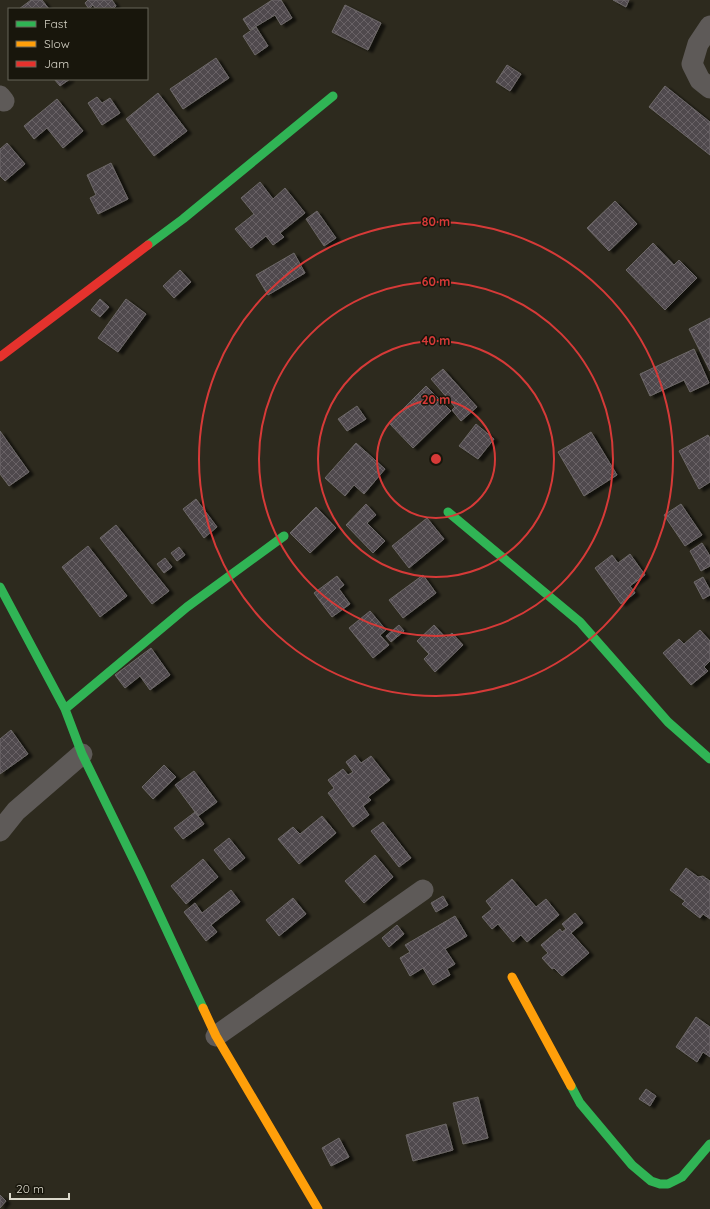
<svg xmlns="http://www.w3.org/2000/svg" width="710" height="1209" viewBox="0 0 710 1209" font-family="Quicksand,sans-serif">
	<defs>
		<pattern id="building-cross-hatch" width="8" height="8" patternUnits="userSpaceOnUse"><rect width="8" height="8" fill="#50484e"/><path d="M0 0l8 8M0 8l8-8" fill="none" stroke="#696266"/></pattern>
		<filter id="shadow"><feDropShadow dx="4.5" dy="2.5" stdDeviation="1" flood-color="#0009"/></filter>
	</defs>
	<rect width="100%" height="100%" fill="#2d2a1e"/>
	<path fill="url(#building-cross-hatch)" stroke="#6d6968" filter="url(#shadow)" d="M31,0H42L49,9H19Z
		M88,0H112L116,6L113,9H96L93,5L89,9L85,3Z
		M272,0H281L292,18L281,25L275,15L250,30L243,19Z
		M613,0H629L626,7Z
		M345,5L381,23L368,50L332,32Z
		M256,27L268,46L255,55L243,36Z
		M216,58L229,78L183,109L170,89Z
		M507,65L521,74L510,91L496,82Z
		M54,79H70L60,86Z
		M665,86L710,122V155L649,107Z
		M158,93L187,131L154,156L126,119Z
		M97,97L102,103L110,98L120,113L102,125L88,103Z
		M57,99L83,131L63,148L47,128L34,139L24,126Z
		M7,143L25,164L5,181L0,176V149Z
		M111,163L128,199L98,214L90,198L96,195L87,175Z
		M260,182L273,199L285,188L305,213L280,233L284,237L273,245L266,236L251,248L235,229L254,214L241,198Z
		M615,201L637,224L609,251L587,228Z
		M317,211L336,238L324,246L306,219Z
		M653,243L674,265L679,260L697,278L665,310L626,270Z
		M294,253L305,273L268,295L256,275Z
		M180,270L191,282L174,298L163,286Z
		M100,299L109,307L100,317L91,310Z
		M126,299L146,314L118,352L98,338Z
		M710,318V371L689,329Z
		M694,349L709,383L690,392L684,380L650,396L640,374Z
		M443,369L477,407L461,421L452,410L455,407L431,379Z
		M426,386L451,411L413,448L389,423Z
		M357,406L366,419L347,431L338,419Z
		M476,424L494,439L478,459L459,446Z
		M0,431L29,472L9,486L0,474Z
		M591,432L617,475L584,496L558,452Z
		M708,435L710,438V482L699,489L679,451Z
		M356,443L385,469L364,494L354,485L345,496L325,478Z
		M196,499L217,527L204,538L183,509Z
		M366,504L376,515L367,523L385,541L373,553L346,525Z
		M681,504L702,535L685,546L664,515Z
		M316,507L336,528L310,553L290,533Z
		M427,518L444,539L409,568L392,546Z
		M116,525L169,591L152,604L100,538Z
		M702,543L710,556V566L701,571L690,551Z
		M88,546L127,596L100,617L62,567Z
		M179,547L185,555L177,561L171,553Z
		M630,554L645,575L630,586L635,593L621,604L595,568L612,555L618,563Z
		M165,558L172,567L164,573L157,564Z
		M423,575L436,593L403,618L389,600Z
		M337,576L344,585L339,589L350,604L332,617L314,593Z
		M703,577L710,590V595L703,599L694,582Z
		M370,611L386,630L380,635L389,645L373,658L349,628Z
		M399,625L404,631L391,642L386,636Z
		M434,625L446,638L452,633L463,645L435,672L424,659L429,654L417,641Z
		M700,630L710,641V661L704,667L708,671L691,685L663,653L679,639L684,644Z
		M151,648L170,675L150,690L140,676L125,688L115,675Z
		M11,730L28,754L0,774V739Z
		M355,755L361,763L371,756L390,780L368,797L371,800L363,806L369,815L353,827L328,793L334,788L328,780L343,769L348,775L353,772L346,762Z
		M164,765L176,777L153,799L142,787Z
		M194,771L217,802L198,816L175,785Z
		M195,812L204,824L183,839L174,828Z
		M322,816L336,833L299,864L278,839L293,827L300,834Z
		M383,822L411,858L399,867L371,831Z
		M229,838L245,858L230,870L214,850Z
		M375,855L393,877L364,903L345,881Z
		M203,859L218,877L186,904L171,886Z
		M686,868L698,877L703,876L710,881V919L703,914L700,918L682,904L685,901L670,890Z
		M512,879L536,907L546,899L559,915L527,942L521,935L513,942L498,924L492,929L482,917L492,909L486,901Z
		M231,890L240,902L211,925L217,932L206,941L184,912L195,903L202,913Z
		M443,896L448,905L436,912L431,903Z
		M293,898L306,914L279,936L266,920Z
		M575,913L583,923L571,933L589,953L562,976L554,968L552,969L542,958L548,953L541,945L560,929L562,932L566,929L562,924Z
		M455,916L467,936L445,949L455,964L447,969L450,975L433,985L423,968L410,976L400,958L410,952L405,945Z
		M397,925L404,934L389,947L382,938Z
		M696,1017L710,1027V1057L703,1052L697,1062L676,1047Z
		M646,1089L656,1096L650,1106L639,1099Z
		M478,1097L488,1138L463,1144L453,1103Z
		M446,1124L453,1150L413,1161L406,1135Z
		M339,1138L349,1157L331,1166L322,1148Z
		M0,1195L6,1201L0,1208Z"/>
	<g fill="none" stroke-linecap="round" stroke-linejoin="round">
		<path stroke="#5e5a58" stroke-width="21" d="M710,26L698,44L692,64L700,80L710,88
			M0,96L4,101
			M0,831L16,811L82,754
			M216,1036L423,890"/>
		<path stroke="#30b455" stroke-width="9" d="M148,245L183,219L333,96
			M448,512L580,622L668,722L710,759
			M0,587L65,709L82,754L141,875L203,1008
			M65,709L187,607L284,536
			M571,1086L580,1103L632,1165L651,1181L660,1184H668L682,1177L710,1144"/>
		<path stroke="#ff9f0a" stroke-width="9" d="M512,977L571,1086
			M203,1008L216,1036L318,1209"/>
		<path stroke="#e5322d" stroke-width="9" d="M0,357L148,245"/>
	</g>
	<g fill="none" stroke="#d63a38" stroke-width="2">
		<circle cx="436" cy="459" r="59"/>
		<circle cx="436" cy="459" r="118"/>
		<circle cx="436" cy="459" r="177"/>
		<circle cx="436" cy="459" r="237"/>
	</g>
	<circle cx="436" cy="459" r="6" fill="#d63a38" stroke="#18160c" stroke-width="2"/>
	<g font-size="12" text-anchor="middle" font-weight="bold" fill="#d63a38" stroke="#18160c" stroke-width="3" stroke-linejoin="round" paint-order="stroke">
		<text x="436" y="226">80 m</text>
		<text x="436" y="286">60 m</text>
		<text x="436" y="345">40 m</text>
		<text x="436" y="404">20 m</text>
	</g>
	<rect x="8" y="8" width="140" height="72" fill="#18160c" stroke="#666458"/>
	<rect x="16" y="21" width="20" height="6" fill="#30b455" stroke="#666458"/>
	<text x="44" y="28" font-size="12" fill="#dbd8cb">Fast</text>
	<rect x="16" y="41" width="20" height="6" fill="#ff9f0a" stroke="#666458"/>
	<text x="44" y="48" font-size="12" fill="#dbd8cb">Slow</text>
	<rect x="16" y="61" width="20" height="6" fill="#e5322d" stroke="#666458"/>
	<text x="44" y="68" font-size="12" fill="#dbd8cb">Jam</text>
	<path d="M10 1193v6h59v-6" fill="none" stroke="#dbd8cb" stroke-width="2"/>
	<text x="16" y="1193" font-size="12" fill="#dbd8cb" stroke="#18160c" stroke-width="3" paint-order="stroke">20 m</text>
</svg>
